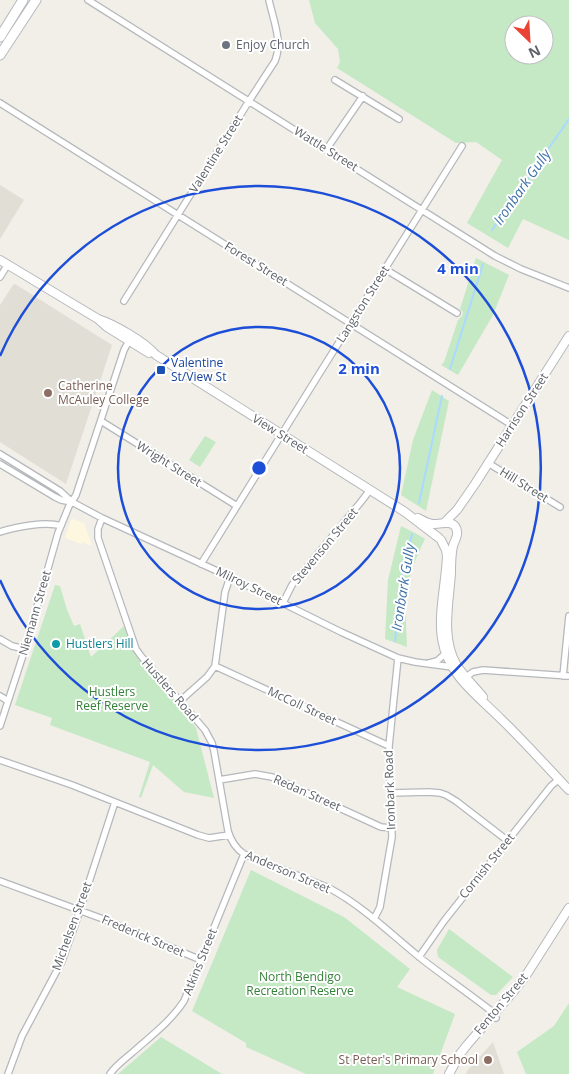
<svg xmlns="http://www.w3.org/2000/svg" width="569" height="1074" viewBox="0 0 569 1074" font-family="'Open Sans',sans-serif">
	<rect width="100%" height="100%" fill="#f1efe8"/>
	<path fill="#fef7e0" d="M73,519L84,523L92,546L82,542L81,544L65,538L71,520Z"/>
	<path fill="#e1ded6" d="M0,185L24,200L0,239Z
		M15,284L112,345L66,484L0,442V305L13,285Z
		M493,1042L504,1074H466L467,1071Z"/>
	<path fill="#c5e8c5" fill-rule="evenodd" d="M309,0H569V240L523,219L508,248L467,223L502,160L476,142L456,143L337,68L340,62L338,49L315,23ZM514,25H544V55H514Z
		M476,258L509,275L493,315L458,375L441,365L444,362L458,320L462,316L463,312L460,309Z
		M432,390L449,401L426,511L401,495L413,440Z
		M205,436L216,442L200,467L189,460Z
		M401,526L415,533L425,539C418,553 412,567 409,581C408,588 408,595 405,601L407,647L385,639L388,580Z
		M55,585L60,586L67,610L74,626L80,624L91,657L124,626L131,647L137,657L181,708L196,728L214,798L184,792L153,765L141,798L139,797L150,762L50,725L52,718L15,705Z
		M251,870L344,917L410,969L397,987L455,1014L433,1074H306L246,1047V1043L192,1011Z
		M449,929L513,977L496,995H491L438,957L437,950Z
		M569,1003V1074H526L517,1052L554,1026Z
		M161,1037L222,1074H118Z"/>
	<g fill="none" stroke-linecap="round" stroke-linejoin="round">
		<path stroke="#aadaff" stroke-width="2" d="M492,230L569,119
			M450,369L483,264
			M419,503L442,396
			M395,641L402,577L412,534"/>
		<g stroke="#b5b8bc" stroke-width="8">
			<path id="minor" d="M88,0L495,256L521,269L569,288
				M335,80L399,119
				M0,103L512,425
				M326,150L363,96
				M385,269L457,313
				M0,277L8,264
				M124,301L249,101L275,61C283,41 273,20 269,0
				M101,421L237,506
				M0,454L60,491L72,502L102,518L230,577L341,632L398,658L415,662L452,667
				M488,463L560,507
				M0,464L55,497L61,500L72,502
				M102,518L98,529V538L136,649L141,656L205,730L212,743L214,751L228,831C231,841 235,848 244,854L329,888C363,906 393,936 423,960C445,977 468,993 490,1010L496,1018
				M0,532C15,527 46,521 61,526
				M201,564L316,379L462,146
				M283,603L292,585L360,503L370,490
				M0,639L12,646L25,649
				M429,663L437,661L446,653
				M215,666L389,746
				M563,676L569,616
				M466,677L473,672L483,670L569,676
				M0,696L8,701
				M180,701L207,677L215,666L225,592L230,577
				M0,726L25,649L58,533L69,506L76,495L124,350L131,337
				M0,760L72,785L198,835L209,838L229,835
				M219,780L255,774L272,777L381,827L392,828
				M391,793L429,792L440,793L446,795L456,801L508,841
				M0,881L103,919L201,960
				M374,919L380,907L392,837L389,746L398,658
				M419,957L444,921L551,786L559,779
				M8,1074L22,1036L62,961L76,922L115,802
				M110,1074C116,1065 125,1059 133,1052C151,1036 171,1021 184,1001L244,854"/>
		</g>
		<g stroke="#b5b8bc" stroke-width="10">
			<path id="tertiary" d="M0,260L98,319L107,327L149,353
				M98,319C114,324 145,342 156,355L405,512L439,538
				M418,518C422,520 427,523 432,524C440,525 448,520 454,525C456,527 457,529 457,532C458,536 454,542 453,546C451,555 451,564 451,573C449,603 441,637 456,664C463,676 474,686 483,697
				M444,523L457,510L475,484L569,336
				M441,540L446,550L447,556C446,583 438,612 442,639C448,675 476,694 500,718C524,741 546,766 569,790
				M449,1074L460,1054L467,1045L513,992L525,977L569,908"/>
		</g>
		<g stroke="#b6babf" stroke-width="11">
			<path id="secondary" d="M0,37L23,0
				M0,55L36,0"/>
		</g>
		<use href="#minor" stroke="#fff" stroke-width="5.5"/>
		<use href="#tertiary" stroke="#fff" stroke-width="8"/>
		<use href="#secondary" stroke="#fff" stroke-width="9"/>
	</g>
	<g fill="none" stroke="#1d4ed8" stroke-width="2.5">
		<circle cx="259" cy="468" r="141"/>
		<path d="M0 356A282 282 0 1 1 0 580"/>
	</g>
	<circle fill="#6b7280" stroke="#fff" stroke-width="2" cx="226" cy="45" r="5"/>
	<rect fill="#1a4fb4" stroke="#fff" stroke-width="2" x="156" y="365" width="10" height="10" rx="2.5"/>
	<g fill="#8d6e63" stroke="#fff" stroke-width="2">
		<circle cx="48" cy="393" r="5"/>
		<circle cx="488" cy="1060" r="5"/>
	</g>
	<circle fill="#0f9aa8" stroke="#fff" stroke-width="2" cx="56" cy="644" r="5"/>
	<g text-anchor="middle" stroke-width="4" stroke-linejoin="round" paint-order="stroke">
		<g font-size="12" fill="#5b616d" stroke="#fff" text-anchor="start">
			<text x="236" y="49">Enjoy Church</text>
		</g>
		<g font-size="12" fill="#5f6368" stroke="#fff">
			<text transform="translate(326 149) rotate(32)" y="4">Wattle Street</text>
			<text transform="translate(216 154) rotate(-58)" y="4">Valentine Street</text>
			<text transform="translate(256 264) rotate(32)" y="4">Forest Street</text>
			<text transform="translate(363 304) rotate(-58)" y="4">Langston Street</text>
			<text transform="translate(522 410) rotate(-57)" y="4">Harrison Street</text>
			<text transform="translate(280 434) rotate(32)" y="4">View Street</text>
			<text transform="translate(169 464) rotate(32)" y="4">Wright Street</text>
			<text transform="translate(524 485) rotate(32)" y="4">Hill Street</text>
			<text transform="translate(325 546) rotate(-50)" y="4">Stevenson Street</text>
			<text transform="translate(249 586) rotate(26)" y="4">Milroy Street</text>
			<text transform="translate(35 613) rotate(-74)" y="4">Niemann Street</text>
			<text transform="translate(170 690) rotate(49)" y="4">Hustlers Road</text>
			<text transform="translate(302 706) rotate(25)" y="4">McColl Street</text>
			<text transform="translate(390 790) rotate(-92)" y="4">Ironbark Road</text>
			<text transform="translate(307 793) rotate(24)" y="4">Redan Street</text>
			<text transform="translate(487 866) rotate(-51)" y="4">Cornish Street</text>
			<text transform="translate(288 872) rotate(23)" y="4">Anderson Street</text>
			<text transform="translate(72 926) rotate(-70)" y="4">Michelsen Street</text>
			<text transform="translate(143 936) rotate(23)" y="4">Frederick Street</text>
			<text transform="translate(200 962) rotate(-68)" y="4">Atkins Street</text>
			<text transform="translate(501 1004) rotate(-50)" y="4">Fenton Street</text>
		</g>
		<g font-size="12" fill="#164399" stroke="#fff" text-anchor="start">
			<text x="171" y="367">Valentine<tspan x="171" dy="14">St/View St</tspan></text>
		</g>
		<g font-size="12" fill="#785e54" stroke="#fff" text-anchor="start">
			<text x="58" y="390">Catherine<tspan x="58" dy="14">McAuley College</tspan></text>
			<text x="478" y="1064" text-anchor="end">St Peter's Primary School</text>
		</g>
		<g font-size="12" fill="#0d838f" stroke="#fff" text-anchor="start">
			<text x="66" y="648">Hustlers Hill</text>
		</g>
		<g font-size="12" fill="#348238" stroke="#fff">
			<text x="112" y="696">Hustlers<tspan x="112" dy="14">Reef Reserve</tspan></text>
			<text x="300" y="981">North Bendigo<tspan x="300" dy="14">Recreation Reserve</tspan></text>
		</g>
		<g font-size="14" font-style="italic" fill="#4174aa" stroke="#fff">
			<text transform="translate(522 187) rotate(-55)" y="5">Ironbark Gully</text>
			<text transform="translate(403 587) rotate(-81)" y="5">Ironbark Gully</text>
		</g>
	</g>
	<circle cx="259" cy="468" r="8" fill="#1d4ed8" stroke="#fff" stroke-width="2.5"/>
	<g font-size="15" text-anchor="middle" font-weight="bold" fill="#1d4ed8" stroke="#fff" stroke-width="4" stroke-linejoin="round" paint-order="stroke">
		<text x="458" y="274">4 min</text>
		<text x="359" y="374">2 min</text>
	</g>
	<g transform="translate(529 40) rotate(155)"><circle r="24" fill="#ffffff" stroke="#bfc1c3"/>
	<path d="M0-4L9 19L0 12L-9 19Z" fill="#ea4335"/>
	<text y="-8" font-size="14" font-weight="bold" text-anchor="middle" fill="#5f6368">N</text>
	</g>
</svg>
